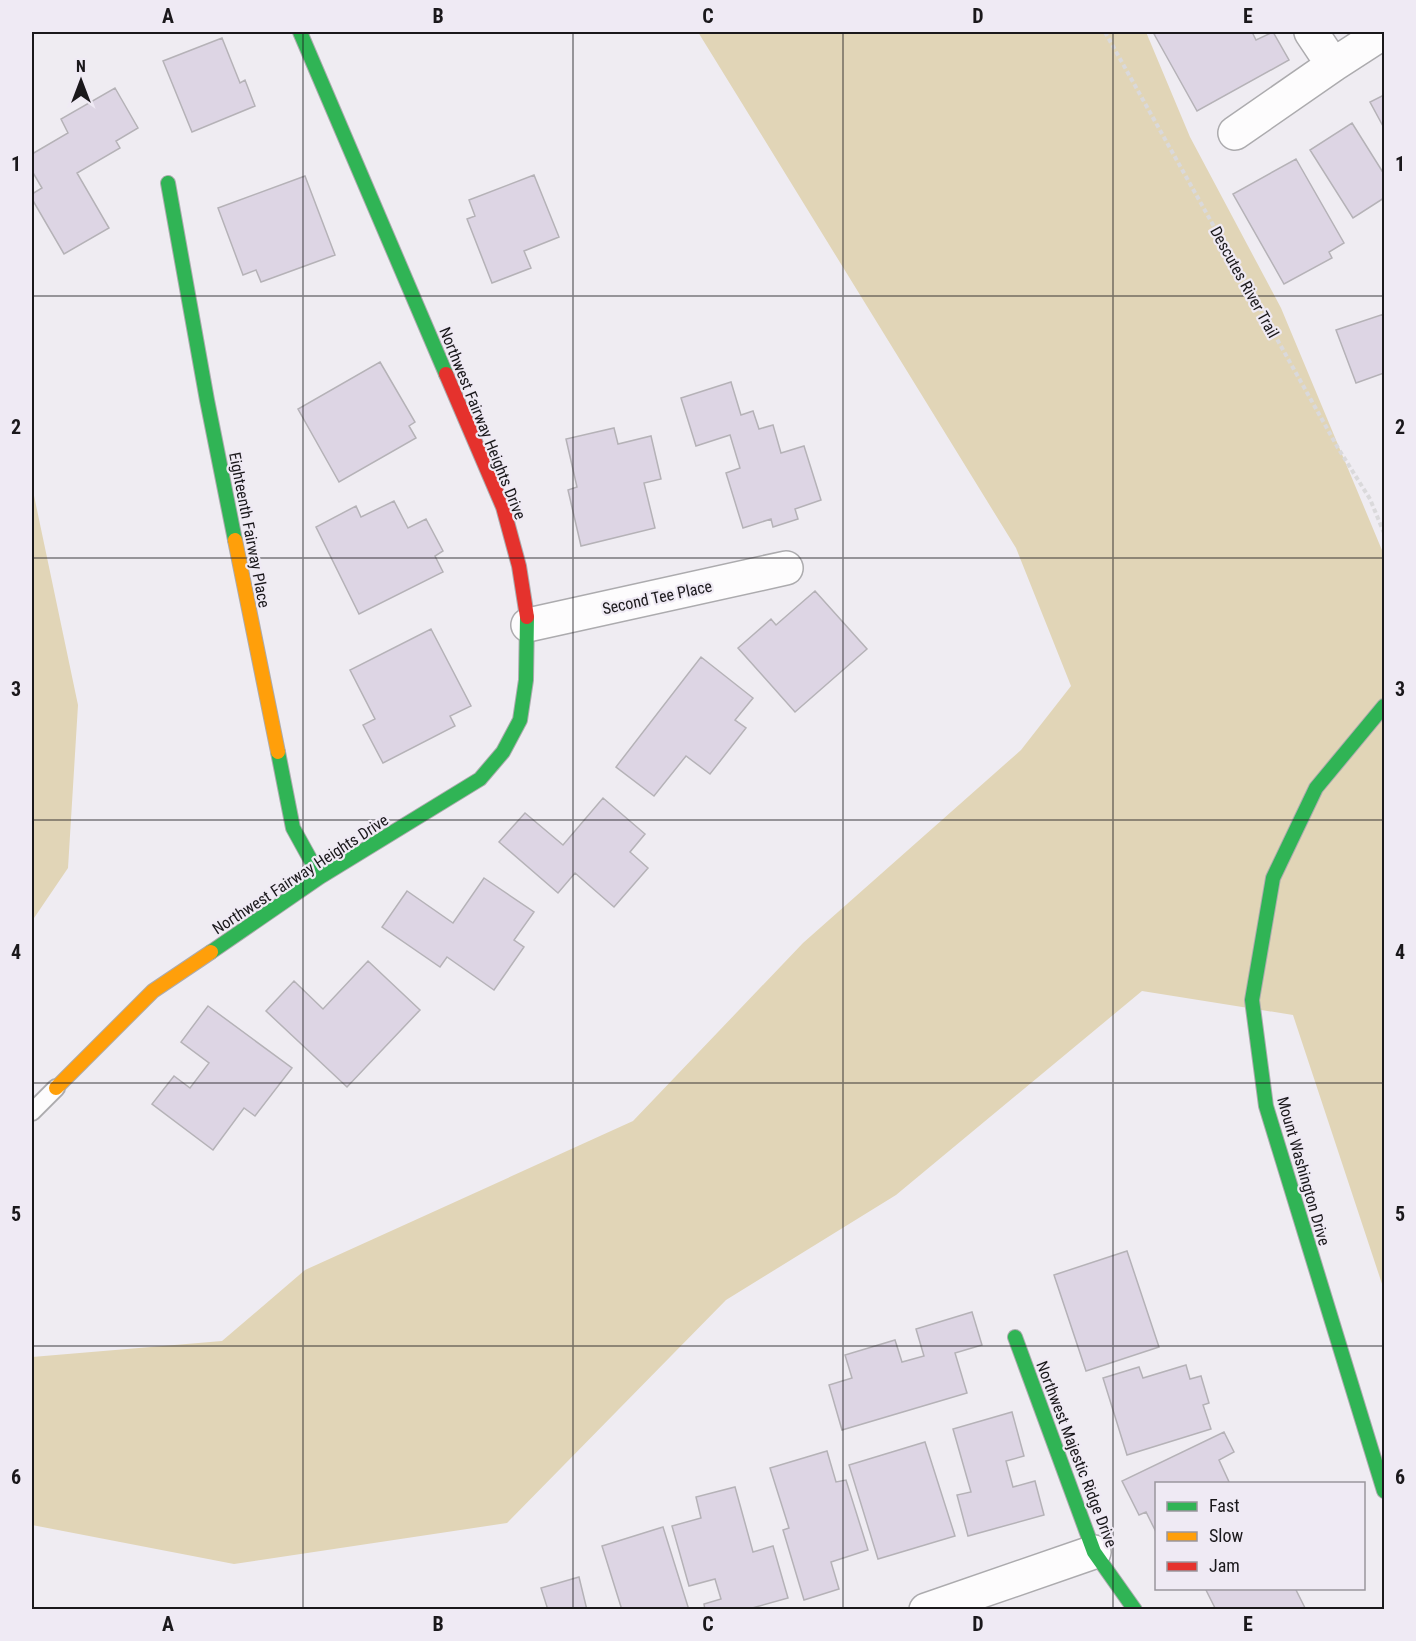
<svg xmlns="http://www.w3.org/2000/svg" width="1416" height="1641" viewBox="0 0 1416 1641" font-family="'Roboto Condensed',sans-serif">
	<rect width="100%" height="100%" fill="#efecf2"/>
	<path fill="#e1d5b7" d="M698,32H1146L1190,137L1281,308L1384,555V1290L1293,1015L1142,991L896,1195L726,1300L507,1523L234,1564L32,1525V1357L222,1341L305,1270L633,1121L803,943L1021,750L1071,686L1016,548Z
		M32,486L78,705L68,868L32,921Z"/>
	<path fill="#ddd5e4" stroke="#b5b2b7" stroke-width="1.5" d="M1159,32H1252L1256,40L1273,32L1289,60L1197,111L1154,34Z
		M222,38L240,83L245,80L255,106L192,132L163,61Z
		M115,88L138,128L116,141L120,148L77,173L109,228L64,254L32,199V194L42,188L32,171V154L68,133L61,119Z
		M1384,95V128L1370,102Z
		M1352,123L1384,174V198L1353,218L1310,150Z
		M1296,159L1344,243L1329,252L1332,258L1284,284L1233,194Z
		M534,175L559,237L524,251L531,268L492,283L467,219L475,216L469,200Z
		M305,176L335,255L261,282L256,270L243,275L218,208Z
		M1384,314V373L1356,383L1336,330Z
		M380,362L415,422L409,426L416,438L339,482L298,409Z
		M731,382L741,415L753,411L759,429L773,425L781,453L804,446L821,500L795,509L798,519L773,527L771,519L743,528L726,473L740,468L730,435L696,446L681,398Z
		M614,428L618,444L651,436L661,479L644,483L655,528L581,546L568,490L577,487L566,439Z
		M394,501L408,528L426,519L443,551L435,556L443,572L359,614L316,527L356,506L361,517Z
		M815,591L867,649L795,712L738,648L771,619L776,625Z
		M431,629L471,706L450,716L455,726L383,763L363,725L375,719L350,670Z
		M701,657L753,698L735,720L746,728L710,774L686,756L654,796L616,767Z
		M603,798L645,834L630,852L648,868L614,907L575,873L558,893L499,842L525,813L563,845Z
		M484,878L534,912L514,940L524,947L494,990L447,957L440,967L382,927L407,891L453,923Z
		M368,961L420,1010L347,1087L266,1011L294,981L323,1009Z
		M208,1006L292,1068L255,1116L244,1108L213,1150L152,1104L174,1076L190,1088L209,1063L181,1042Z
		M1127,1251L1159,1347L1086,1371L1054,1275Z
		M972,1312L982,1345L955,1353L967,1393L842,1430L829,1385L852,1378L845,1355L895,1340L902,1362L924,1356L916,1329Z
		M1186,1365L1190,1379L1201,1376L1209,1403L1203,1405L1211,1429L1127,1455L1103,1378L1139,1367L1143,1378Z
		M1012,1412L1024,1456L1006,1461L1013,1487L1035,1481L1044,1515L968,1536L957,1495L971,1492L953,1429Z
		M1224,1432L1234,1452L1219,1460L1230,1484H1156V1532L1146,1512L1139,1515L1122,1481Z
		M925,1442L955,1536L878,1559L849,1465Z
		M827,1451L836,1482L846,1480L868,1550L831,1562L839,1589L804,1600L783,1530L789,1528L770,1468Z
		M735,1487L753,1552L773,1546L788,1598L745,1610H705L704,1604L721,1599L715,1579L689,1586L672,1526L701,1518L696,1497Z
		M663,1527L689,1610H622L602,1546Z
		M579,1577L587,1610H548L541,1588Z
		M1205,1588H1295L1306,1610H1216Z"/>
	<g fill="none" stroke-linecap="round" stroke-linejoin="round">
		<g stroke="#acabae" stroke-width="20">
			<path id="lane" d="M32,1112L56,1088"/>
		</g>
		<g stroke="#acabae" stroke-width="36">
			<path id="street" d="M1311,32L1333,65
				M1235,133L1333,65L1384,32
				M528,625L786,568
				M926,1610L1094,1552"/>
		</g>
		<g stroke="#acabae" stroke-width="16">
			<path id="fast" d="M300,32L446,374
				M168,183L207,400L235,540
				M1384,706L1316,788L1273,878L1252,1000L1266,1106L1384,1491
				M278,752L293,828L320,877
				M211,952L320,877L480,779L503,752L520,720L526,680L527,617
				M1015,1337L1094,1552L1135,1610"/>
		</g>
		<g stroke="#acabae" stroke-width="16">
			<path id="slow" d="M235,540L278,752
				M56,1088L153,991L211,952"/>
		</g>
		<g stroke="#acabae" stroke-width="16">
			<path id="jam" d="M446,374L503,507L519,566L527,617"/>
		</g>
		<path stroke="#dad9db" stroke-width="4" stroke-dasharray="4.5 3" stroke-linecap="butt" d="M1105,32L1338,448L1370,499L1384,533"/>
		<use href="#lane" stroke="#fdfcfd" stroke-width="16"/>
		<use href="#street" stroke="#fdfcfd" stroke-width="33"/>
		<use href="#fast" stroke="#30b455" stroke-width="14"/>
		<use href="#slow" stroke="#ff9f0a" stroke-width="14"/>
		<use href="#jam" stroke="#e5322d" stroke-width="14"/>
	</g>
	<path fill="none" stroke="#1a181b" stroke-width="1.5" stroke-opacity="0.55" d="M303,32V1610M573,32V1610M843,32V1610M1113,32V1610M32,296H1384M32,558H1384M32,820H1384M32,1083H1384M32,1346H1384"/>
	<g text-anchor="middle" stroke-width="4.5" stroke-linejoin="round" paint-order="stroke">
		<g font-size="16" fill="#1a181b" stroke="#efeaf4">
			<text transform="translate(1245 282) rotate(61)" y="6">Descutes River Trail</text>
			<text transform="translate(483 423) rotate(68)" y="6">Northwest Fairway Heights Drive</text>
			<text transform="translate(250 530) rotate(79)" y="6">Eighteenth Fairway Place</text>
			<text transform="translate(657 597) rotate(-12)" y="6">Second Tee Place</text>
			<text transform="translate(300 874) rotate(-33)" y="6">Northwest Fairway Heights Drive</text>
			<text transform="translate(1304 1171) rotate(74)" y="6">Mount Washington Drive</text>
			<text transform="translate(1077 1454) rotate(69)" y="6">Northwest Majestic Ridge Drive</text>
		</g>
	</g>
	<rect width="1416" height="1641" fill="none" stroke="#efeaf4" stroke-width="66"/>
	<rect x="1155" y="1482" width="210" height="108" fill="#efeaf4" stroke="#9a969d" stroke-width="1.5"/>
	<rect x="1167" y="1502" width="30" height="9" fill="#30b455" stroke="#9a969d" stroke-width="1.5"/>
	<text x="1209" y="1512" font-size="18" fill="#1a181b">Fast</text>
	<rect x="1167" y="1532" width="30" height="9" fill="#ff9f0a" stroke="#9a969d" stroke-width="1.5"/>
	<text x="1209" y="1542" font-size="18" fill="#1a181b">Slow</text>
	<rect x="1167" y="1562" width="30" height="9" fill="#e5322d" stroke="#9a969d" stroke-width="1.5"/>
	<text x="1209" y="1572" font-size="18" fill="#1a181b">Jam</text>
	<g transform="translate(81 81)" stroke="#efeaf4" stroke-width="4.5" paint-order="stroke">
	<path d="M0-4.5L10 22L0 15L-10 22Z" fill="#1a181b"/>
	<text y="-9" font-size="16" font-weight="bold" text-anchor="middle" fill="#1a181b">N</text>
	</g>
	<rect x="33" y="33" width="1350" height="1575" fill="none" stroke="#1a181b" stroke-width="2"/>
	<g font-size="20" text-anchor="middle" font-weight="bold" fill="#1a181b">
		<text x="168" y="23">A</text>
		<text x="438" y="23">B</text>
		<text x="708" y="23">C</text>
		<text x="978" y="23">D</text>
		<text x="1248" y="23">E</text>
		<text x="16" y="171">1</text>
		<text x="1400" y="171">1</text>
		<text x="16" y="434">2</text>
		<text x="1400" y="434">2</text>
		<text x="16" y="696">3</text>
		<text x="1400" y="696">3</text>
		<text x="16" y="959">4</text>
		<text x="1400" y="959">4</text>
		<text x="16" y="1221">5</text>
		<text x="1400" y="1221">5</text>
		<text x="16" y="1484">6</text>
		<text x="1400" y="1484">6</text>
		<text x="168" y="1631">A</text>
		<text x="438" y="1631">B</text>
		<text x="708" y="1631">C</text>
		<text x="978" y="1631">D</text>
		<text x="1248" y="1631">E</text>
	</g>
</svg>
